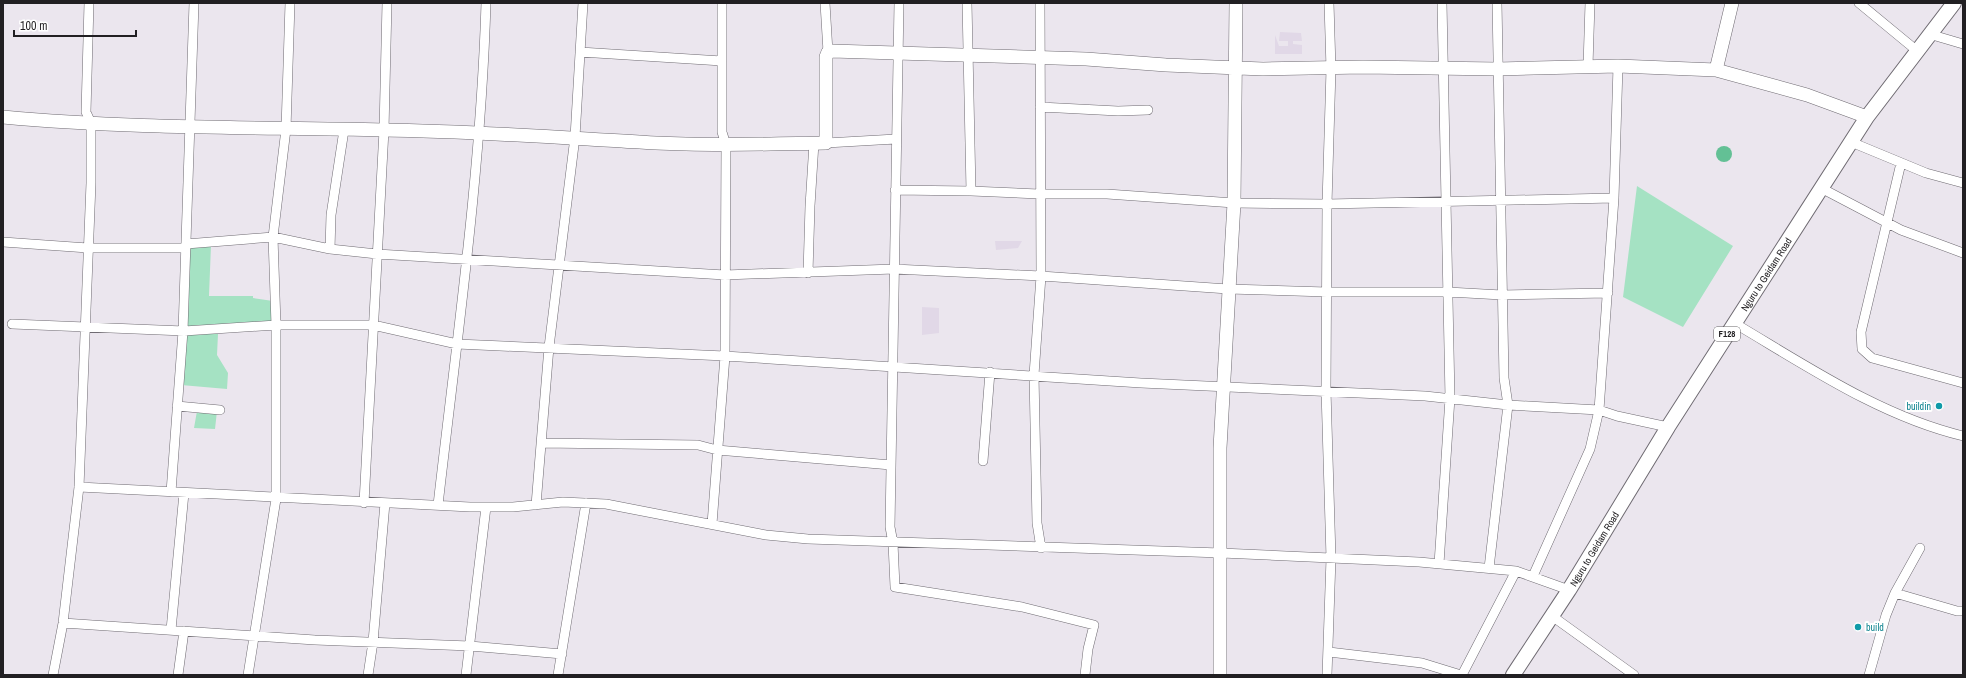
<svg xmlns="http://www.w3.org/2000/svg" width="1966" height="678" viewBox="0 0 1966 678" font-family="'Archivo Narrow',sans-serif">
	<rect width="100%" height="100%" fill="#ebe6ee"/>
	<path fill="#e1d8e7" d="M1280,32L1301,33L1302,41H1293V44L1302,45V54H1275V35L1279,46H1288V41H1279Z
		M995,241H1022L1018,248L996,250Z
		M922,307L939,308V333L922,335Z"/>
	<path fill="#a5e2c3" d="M1637,186L1733,246L1683,327L1623,297Z
		M187,245H211L209,296H253V298L273,301L274,323L185,329Z
		M184,331L218,334L217,355L228,373L227,389L181,385Z
		M197,411H217L215,429L194,428Z"/>
	<path fill="#63c095" d="M1716 154a8 8 0 1 1 16 0a8 8 0 1 1-16 0Z"/>
	<g fill="none" stroke-linecap="round" stroke-linejoin="round">
		<g stroke="#6f6b72" stroke-width="10">
			<path id="street" d="M825,3L828,52
				M899,3L890,527L893,543L895,587L1022,607L1094,625L1088,649L1085,675
				M967,3L971,191
				M1040,3L1041,276L1034,375L1037,523L1041,548
				M1859,3L1916,50
				M1929,34L1963,44
				M580,52L722,61
				M1588,66L1590,3
				M1040,107L1118,111L1148,110
				M1851,142L1926,173L1963,183
				M826,143L896,139
				M1901,163L1861,332L1862,349L1872,358L1963,383
				M1821,188L1901,230L1963,253
				M895,190L971,191L1039,194H1107L1234,203L1327,204L1614,198
				M3,242L88,248H186
				M186,244L273,237L330,249L377,254L725,275L894,269L1041,276L1228,289L1327,292H1448L1502,295L1608,293
				M330,249L331,215L344,130
				M808,273L810,206L814,143
				M1734,323C1807,366 1880,416 1963,436
				M12,324L184,331L276,325H373L457,344L725,356L1141,383L1425,396L1508,405L1599,410L1617,416L1668,427
				M177,406L220,410
				M541,443L698,445L717,450L891,465
				M983,461L990,372
				M79,487L470,507H513L563,502L606,504L766,535L808,539L1221,553L1419,562L1516,571L1569,590
				M171,492L183,331L194,3
				M364,503L384,130L387,3
				M438,505C457,338 481,171 486,3
				M536,505L549,347L575,137L583,3
				M712,524L725,356L726,145L722,132V3
				M1439,564L1450,398L1442,3
				M1489,568L1508,405L1504,378L1497,3
				M1533,576L1590,449L1599,410L1614,198L1618,66
				M1895,593L1957,611H1963
				M1552,616L1634,675
				M63,623L315,640L470,646L562,654
				M171,630L184,493
				M1329,652L1422,663L1461,675
				M53,675L63,623L79,487L91,183V123L86,112L89,3
				M178,675L184,631
				M248,675L276,499V325L273,237L286,129L290,3
				M368,675L373,642L385,503
				M466,675L486,507
				M558,675L586,503
				M1327,675L1331,558L1326,390L1327,204L1331,69L1329,3
				M1462,675L1516,571
				M1869,675L1886,615L1895,593L1920,548"/>
		</g>
		<g stroke="#6f6b72" stroke-width="14">
			<path id="secondary" d="M1716,70L1732,3
				M3,117C130,129 256,127 383,130C474,131 565,138 656,143C712,146 769,144 826,143V57L828,52L832,51L1086,59L1166,65L1263,69L1363,67L1498,69L1618,66L1716,70L1807,95L1867,117
				M1220,675V448L1234,203L1236,3"/>
		</g>
		<g stroke="#6f6b72" stroke-width="16">
			<g id="primary">
				<path id="s1" d="M1513,675L1569,590L1668,427L1867,117L1954,3"/>
			</g>
		</g>
		<use href="#street" stroke="#fff" stroke-width="9"/>
		<use href="#secondary" stroke="#fff" stroke-width="13"/>
		<use href="#primary" stroke="#fff" stroke-width="14"/>
	</g>
	<g fill="#0f9aa8" stroke="#fff" stroke-width="1.5">
		<circle cx="1939" cy="406" r="4"/>
		<circle cx="1858" cy="627" r="4"/>
	</g>
	<g text-anchor="middle" stroke-width="4" stroke-linejoin="round" paint-order="stroke">
		<rect fill="#fff" stroke="#646264" stroke-width="1" x="1714" y="327" width="26" height="14" rx="3"/>
		<g font-size="9" font-weight="bold" fill="#211f22">
			<text x="1727" y="337">F128</text>
		</g>
		<g font-size="10" fill="#211f22" stroke="#fff">
			<text dy="4" stroke="none"><textPath href="#s1" startOffset="474">Nguru to Geidam Road</textPath></text>
			<text dy="4" stroke="none"><textPath href="#s1" startOffset="150">Nguru to Geidam Road</textPath></text>
		</g>
		<g font-size="10" fill="#0d838f" stroke="#fff" text-anchor="end">
			<text x="1931" y="410">buildin</text>
			<text x="1866" y="631" text-anchor="start">build</text>
		</g>
	</g>
	<rect width="1966" height="678" fill="none" stroke="#211f22" stroke-width="8"/>
	<path d="M14 30v6h122v-6" fill="none" stroke="#211f22" stroke-width="2"/>
	<text x="20" y="30" font-size="12" fill="#211f22" stroke="#ffffff" stroke-width="3" paint-order="stroke">100 m</text>
</svg>
